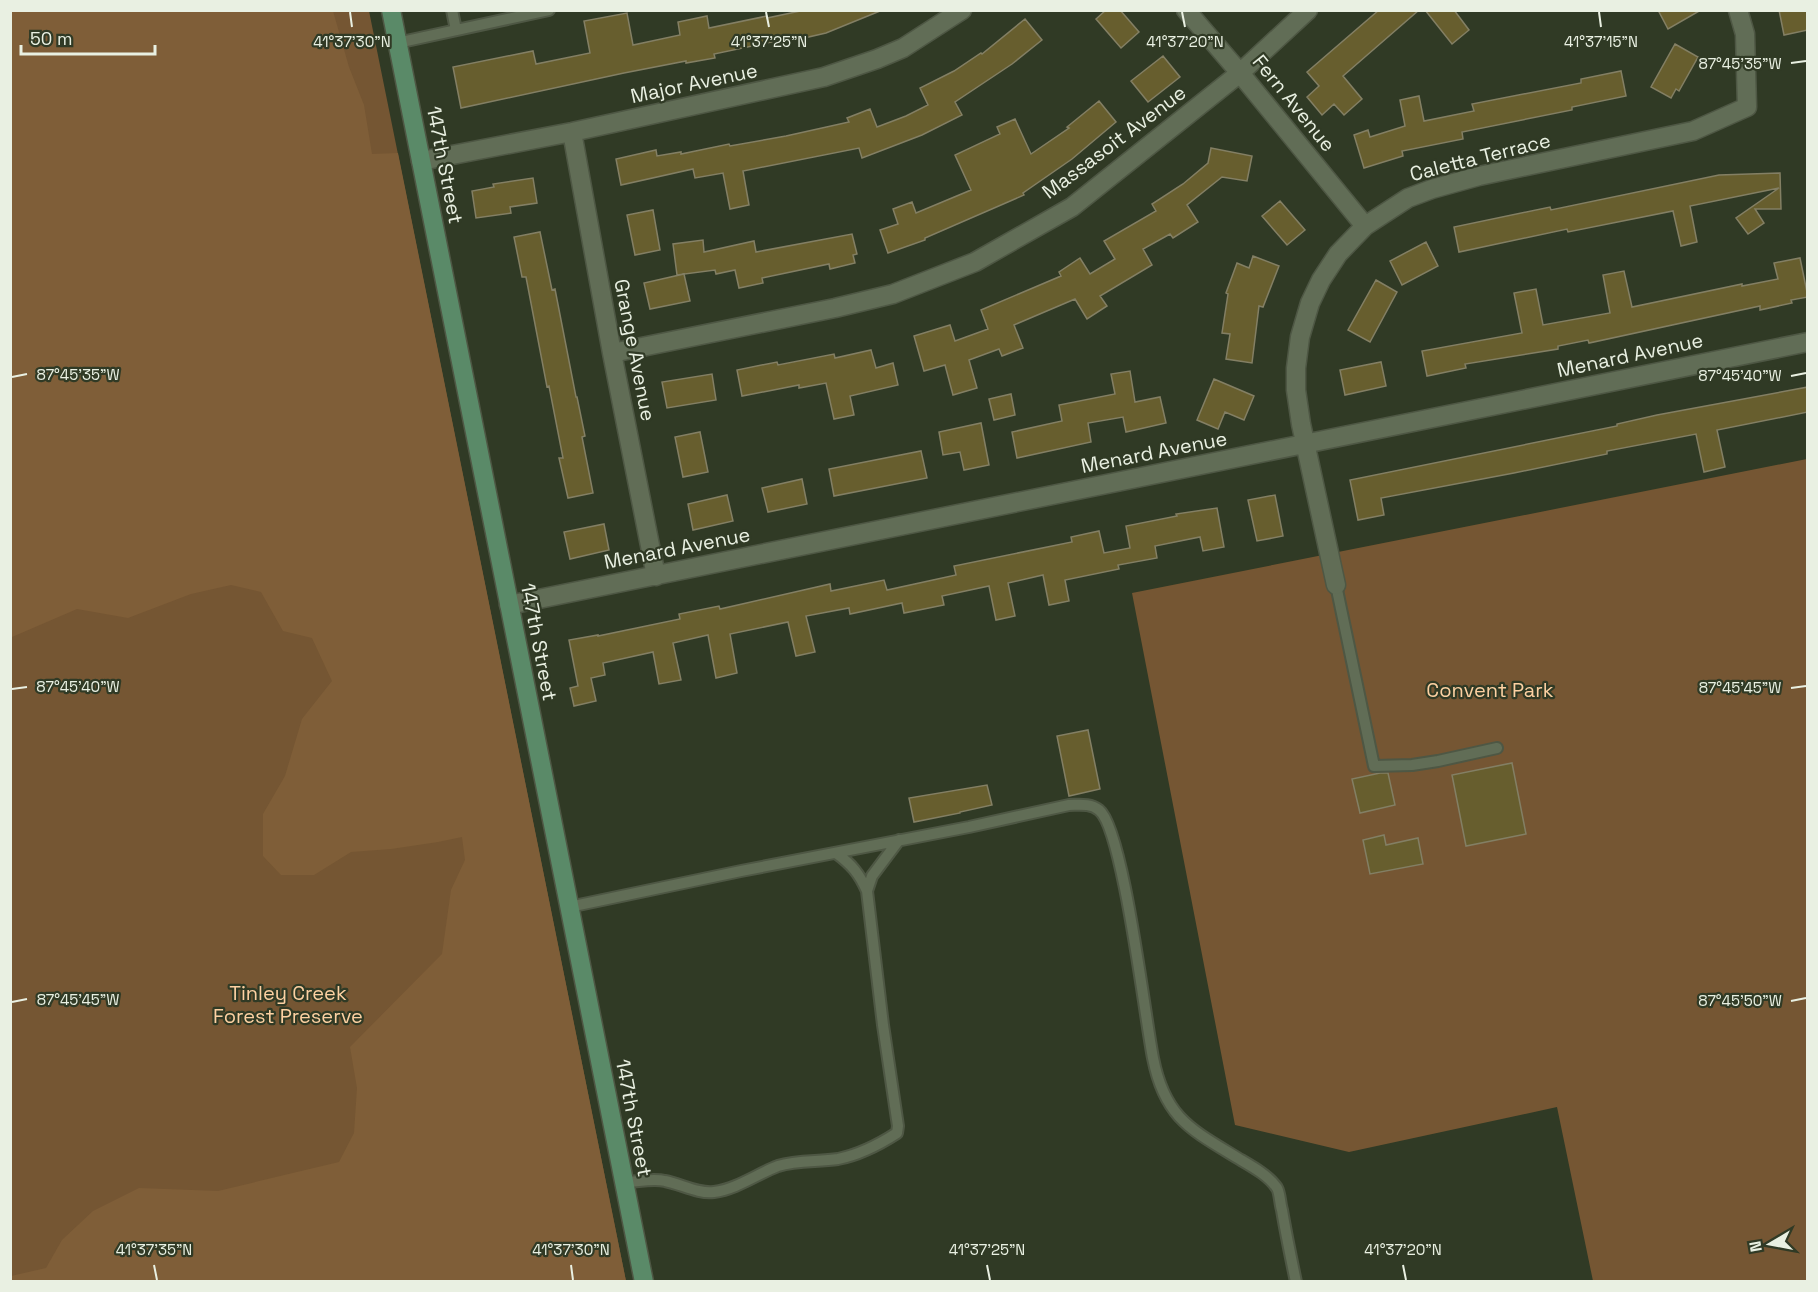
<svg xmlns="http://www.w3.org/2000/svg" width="1818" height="1292" viewBox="0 0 1818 1292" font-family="'Space Grotesk',sans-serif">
	<rect width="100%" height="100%" fill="#303a25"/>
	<path fill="#755633" d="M10,11H369L626,1281H11Z
		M1807,459V1281H1593L1557,1107L1349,1152L1235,1125L1132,593Z"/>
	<path fill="#7f5e38" d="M11,10L333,11L349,67L364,105L372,154L398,153L626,1281H11V1276L46,1268L62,1240L93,1211L139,1188L218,1191L339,1162L354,1133L357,1088L350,1047L442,954L451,890L465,860L462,837L438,842L391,849L351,852L314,875H281L263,856V814L285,776L302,719L332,681L312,638L283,631L261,592L231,585L191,594L128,618L77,609L12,637L11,640Z"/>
	<path fill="#675e2e" stroke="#837f64" stroke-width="1.5" d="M805,10L880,11L826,33L791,41L790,38L714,54L715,58L686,63V61L624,73L461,108L453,67L533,51L536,64L590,53L584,21L627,13L633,45L680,35L678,22L707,16L709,28L767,16V18Z
		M1106,10H1120L1139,32L1121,48L1096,19Z
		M1379,10H1419L1343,76L1362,99L1344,115L1334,104L1322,115L1307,97L1319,86L1307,72Z
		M1425,10H1454L1469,30L1452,44Z
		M1658,10H1701L1668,29Z
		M1779,10H1808V30L1784,35Z
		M1025,19L1042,40L1012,64L955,102L962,115L922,135L862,158L859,148L743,171L749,205L730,209L723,173L695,178L693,169L621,185L616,159L656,150L657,156L681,152V154L729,144L730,146L786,136L849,122L847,118L870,109L877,127L906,116L928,105L920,88L954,71L981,53L982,54Z
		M1675,44L1698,57L1679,91L1676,89L1671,98L1651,87Z
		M1163,56L1180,77L1148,102L1131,81Z
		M1621,71L1626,96L1572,107V110L1462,132L1463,139L1402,151L1403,156L1364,168L1354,135L1368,130L1370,137L1405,126L1400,100L1419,96L1424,121L1474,111L1472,104L1581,83V79Z
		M1099,101L1116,122L1072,159L1023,193L1024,195L925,238V240L888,253L880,230L898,224L893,209L912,202L916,213L971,190L955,155L1000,134L997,127L1015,119L1031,154L1069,128L1067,127Z
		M1211,148L1252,156L1247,181L1222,177L1187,205L1198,222L1173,238L1170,234L1143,249L1152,265L1100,296L1107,306L1087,319L1075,299L1014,325L1023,348L1002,356L999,349L969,360L977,388L953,395L945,365L924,371L914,336L950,325L955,341L988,329L981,310L1061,276L1059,272L1080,258L1090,274L1115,259L1104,241L1156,211L1152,204L1183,184L1208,163Z
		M1780,173L1781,209H1755L1764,223L1748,234L1736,218L1779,188L1690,206L1697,242L1681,246L1673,211L1568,232L1567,229L1459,252L1454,227L1550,207L1551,210L1719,175Z
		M533,178L537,203L510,207L511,213L476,218L472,191L494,187L493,184Z
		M1280,201L1305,230L1287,245L1262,216Z
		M653,210L660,250L635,255L627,215Z
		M540,232L552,290L555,289L576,397H577L585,436L582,437L593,493L568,498L559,458H563L549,386L547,387L526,277H522L514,237Z
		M852,234L857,254L853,255L855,263L830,269L829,264L762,278L763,283L739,288L735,270L716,274L715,270L677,275L673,244L703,240L704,252L754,241L756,252Z
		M1426,242L1438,266L1402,285L1390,261Z
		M1253,256L1279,266L1263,307L1259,306L1252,363L1226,359L1230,334L1222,333L1228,294L1226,293L1237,263L1249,268Z
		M1800,258L1808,297L1791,300L1792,303L1760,310V306L1589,343L1588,340L1558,346V349L1465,364L1466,368L1427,376L1422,351L1522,333L1514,293L1536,289L1543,325L1610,313L1603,275L1624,271L1632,307L1742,284V286L1778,279L1774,263Z
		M684,274L690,301L650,309L644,283Z
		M1376,280L1397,292L1370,342L1348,330Z
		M871,350L876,368L893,363L898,385L850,396L854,415L834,419L826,383L799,388V385L742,396L737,370L777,362L778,365L834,354L835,358Z
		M1381,362L1386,386L1345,395L1340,370Z
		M1130,371L1135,402L1160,397L1166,423L1126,432L1123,417L1088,423L1091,442L1017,458L1012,432L1062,421L1059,405L1115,394L1111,374Z
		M712,374L716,400L667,408L662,382Z
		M1214,379L1254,396L1244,420L1225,412L1218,429L1197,420Z
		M1808,387V412L1717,430L1725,467L1704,472L1696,434L1607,451V454L1514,473L1381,498L1384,515L1358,520L1350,480L1617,426V424L1657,415Z
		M1011,394L1015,415L994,420L989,399Z
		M981,423L989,465L964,470L960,452L943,455L939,432Z
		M700,432L708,472L683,477L675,437Z
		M921,451L927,478L834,496L829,469Z
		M802,479L807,504L768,512L762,488Z
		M727,495L733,521L693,530L688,504Z
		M1275,495L1283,536L1257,541L1248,500Z
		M1217,508L1224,547L1203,551L1200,537L1155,546L1157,558L1118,565L1119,569L1065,580L1069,601L1049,605L1043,575L1008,583L1015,616L996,620L989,586L942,596L944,605L904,613L902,603L850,614L849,608L806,616L815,652L796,656L788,622L730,634L737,673L716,678L708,635L673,643L681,680L659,684L653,652L603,663L605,675L591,678L596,701L574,706L570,688L578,686L569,640L598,635V636L680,619L679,614L719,606L720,609L830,584L831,591L884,580L887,590L956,575L954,566L1072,542L1071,537L1099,531L1104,553L1130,548L1126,526L1177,516L1176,514Z
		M604,524L609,550L570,559L564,532Z
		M1088,730L1100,789L1069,796L1057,736Z
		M1512,763L1526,834L1466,846L1452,775Z
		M1380,773H1388L1395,805L1360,813L1352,779Z
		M987,785L992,805L960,812V813L914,822L909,798Z
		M1384,835L1386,845L1418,838L1423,864L1370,874L1363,840Z"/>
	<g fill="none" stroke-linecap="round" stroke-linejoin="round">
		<g stroke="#4e5744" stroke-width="14">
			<path id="lane" d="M452,10L456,30
				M397,43L549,10
				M1336,585L1374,766L1412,765L1438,761L1497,748
				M867,891L872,876L899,840
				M569,907L741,871L969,827L1069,805C1079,805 1090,803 1099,810C1123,828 1145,1018 1153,1058C1165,1119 1192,1130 1241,1160C1253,1167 1269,1176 1277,1188C1280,1193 1280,1204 1282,1210C1286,1234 1291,1258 1296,1282
				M624,1182C637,1182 653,1178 665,1181C681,1184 698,1194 714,1192C737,1189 757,1174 778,1166C797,1160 818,1162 838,1159C858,1155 880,1144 897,1133L898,1126L883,1025L867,891C859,873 851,864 836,853"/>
		</g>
		<g stroke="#4e5744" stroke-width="21">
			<path id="street" d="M1186,10L1240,73L1365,226
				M572,132L612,353L656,576
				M421,161L572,132L824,77L877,59L903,48L962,10
				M612,353L835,308L893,294L975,262L1072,207L1240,73L1308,10
				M1336,585L1301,424L1296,390V368L1300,337L1310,303L1321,280L1338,254L1365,226L1408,198L1432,189L1479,176L1693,131L1747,107L1745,34L1738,10
				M509,605L1808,342"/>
		</g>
		<g stroke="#4e5744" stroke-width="21">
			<path id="secondary" d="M391,10L644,1282"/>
		</g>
		<use href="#lane" stroke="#616d56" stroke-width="10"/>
		<use href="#street" stroke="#616d56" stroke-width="18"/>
		<use href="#secondary" stroke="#5a8a68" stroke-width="18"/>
	</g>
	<path fill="none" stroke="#e9f0e2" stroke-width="2" d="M350,12L352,27M766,12L769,27M1182,12L1185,27M1599,12L1601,27M1791,63L1806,61M1791,376L1806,373M12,377L27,374M1791,688L1806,686M12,689L27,687M1791,1001L1806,998M12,1002L27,999M154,1265L157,1280M571,1265L573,1280M987,1265L990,1280M1403,1265L1406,1280"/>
	<g text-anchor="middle" stroke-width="4.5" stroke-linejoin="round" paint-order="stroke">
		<g font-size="20" fill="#e9f0e2" stroke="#303a25">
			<text transform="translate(694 83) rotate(-12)" y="7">Major Avenue</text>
			<text transform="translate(1294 103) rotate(51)" y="7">Fern Avenue</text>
			<text transform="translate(1114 142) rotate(-37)" y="7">Massasoit Avenue</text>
			<text transform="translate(1480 157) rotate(-14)" y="7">Caletta Terrace</text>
			<text transform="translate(445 165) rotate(79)" y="7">147th Street</text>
			<text transform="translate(635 350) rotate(79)" y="7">Grange Avenue</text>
			<text transform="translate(1630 355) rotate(-12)" y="7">Menard Avenue</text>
			<text transform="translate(1154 452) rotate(-11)" y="7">Menard Avenue</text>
			<text transform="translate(677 548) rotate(-11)" y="7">Menard Avenue</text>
			<text transform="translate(539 642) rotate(79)" y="7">147th Street</text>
			<text transform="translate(634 1118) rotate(79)" y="7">147th Street</text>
		</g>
		<g font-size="20" fill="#fdd1a2" stroke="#303a25">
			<text x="1490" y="697">Convent Park</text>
			<text x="288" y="1000">Tinley Creek<tspan x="288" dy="23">Forest Preserve</tspan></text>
		</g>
	</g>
	<g font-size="15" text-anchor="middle" fill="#e9f0e2" stroke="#303a25" stroke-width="4.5" stroke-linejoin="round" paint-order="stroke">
		<text x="1601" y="47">41°37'15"N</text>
		<text x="352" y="47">41°37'30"N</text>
		<text x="769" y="47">41°37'25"N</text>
		<text x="1185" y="47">41°37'20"N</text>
		<text x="1740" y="69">87°45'35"W</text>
		<text x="78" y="380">87°45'35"W</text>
		<text x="1740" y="381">87°45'40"W</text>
		<text x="78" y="692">87°45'40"W</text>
		<text x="1740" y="693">87°45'45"W</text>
		<text x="78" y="1005">87°45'45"W</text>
		<text x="1740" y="1006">87°45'50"W</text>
		<text x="154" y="1255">41°37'35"N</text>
		<text x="571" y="1255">41°37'30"N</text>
		<text x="987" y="1255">41°37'25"N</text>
		<text x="1403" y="1255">41°37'20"N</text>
	</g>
	<rect width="1818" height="1292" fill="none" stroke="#e9f0e2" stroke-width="24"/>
	<g transform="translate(1770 1244) rotate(260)" stroke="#303a25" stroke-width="4.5" paint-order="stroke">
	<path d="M0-4.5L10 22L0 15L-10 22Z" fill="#e9f0e2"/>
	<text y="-9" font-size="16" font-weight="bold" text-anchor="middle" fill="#e9f0e2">N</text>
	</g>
	<path d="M21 45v9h134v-9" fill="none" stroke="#e9f0e2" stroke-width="3"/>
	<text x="30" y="45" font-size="18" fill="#e9f0e2" stroke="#303a25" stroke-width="4.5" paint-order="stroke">50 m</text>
</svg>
